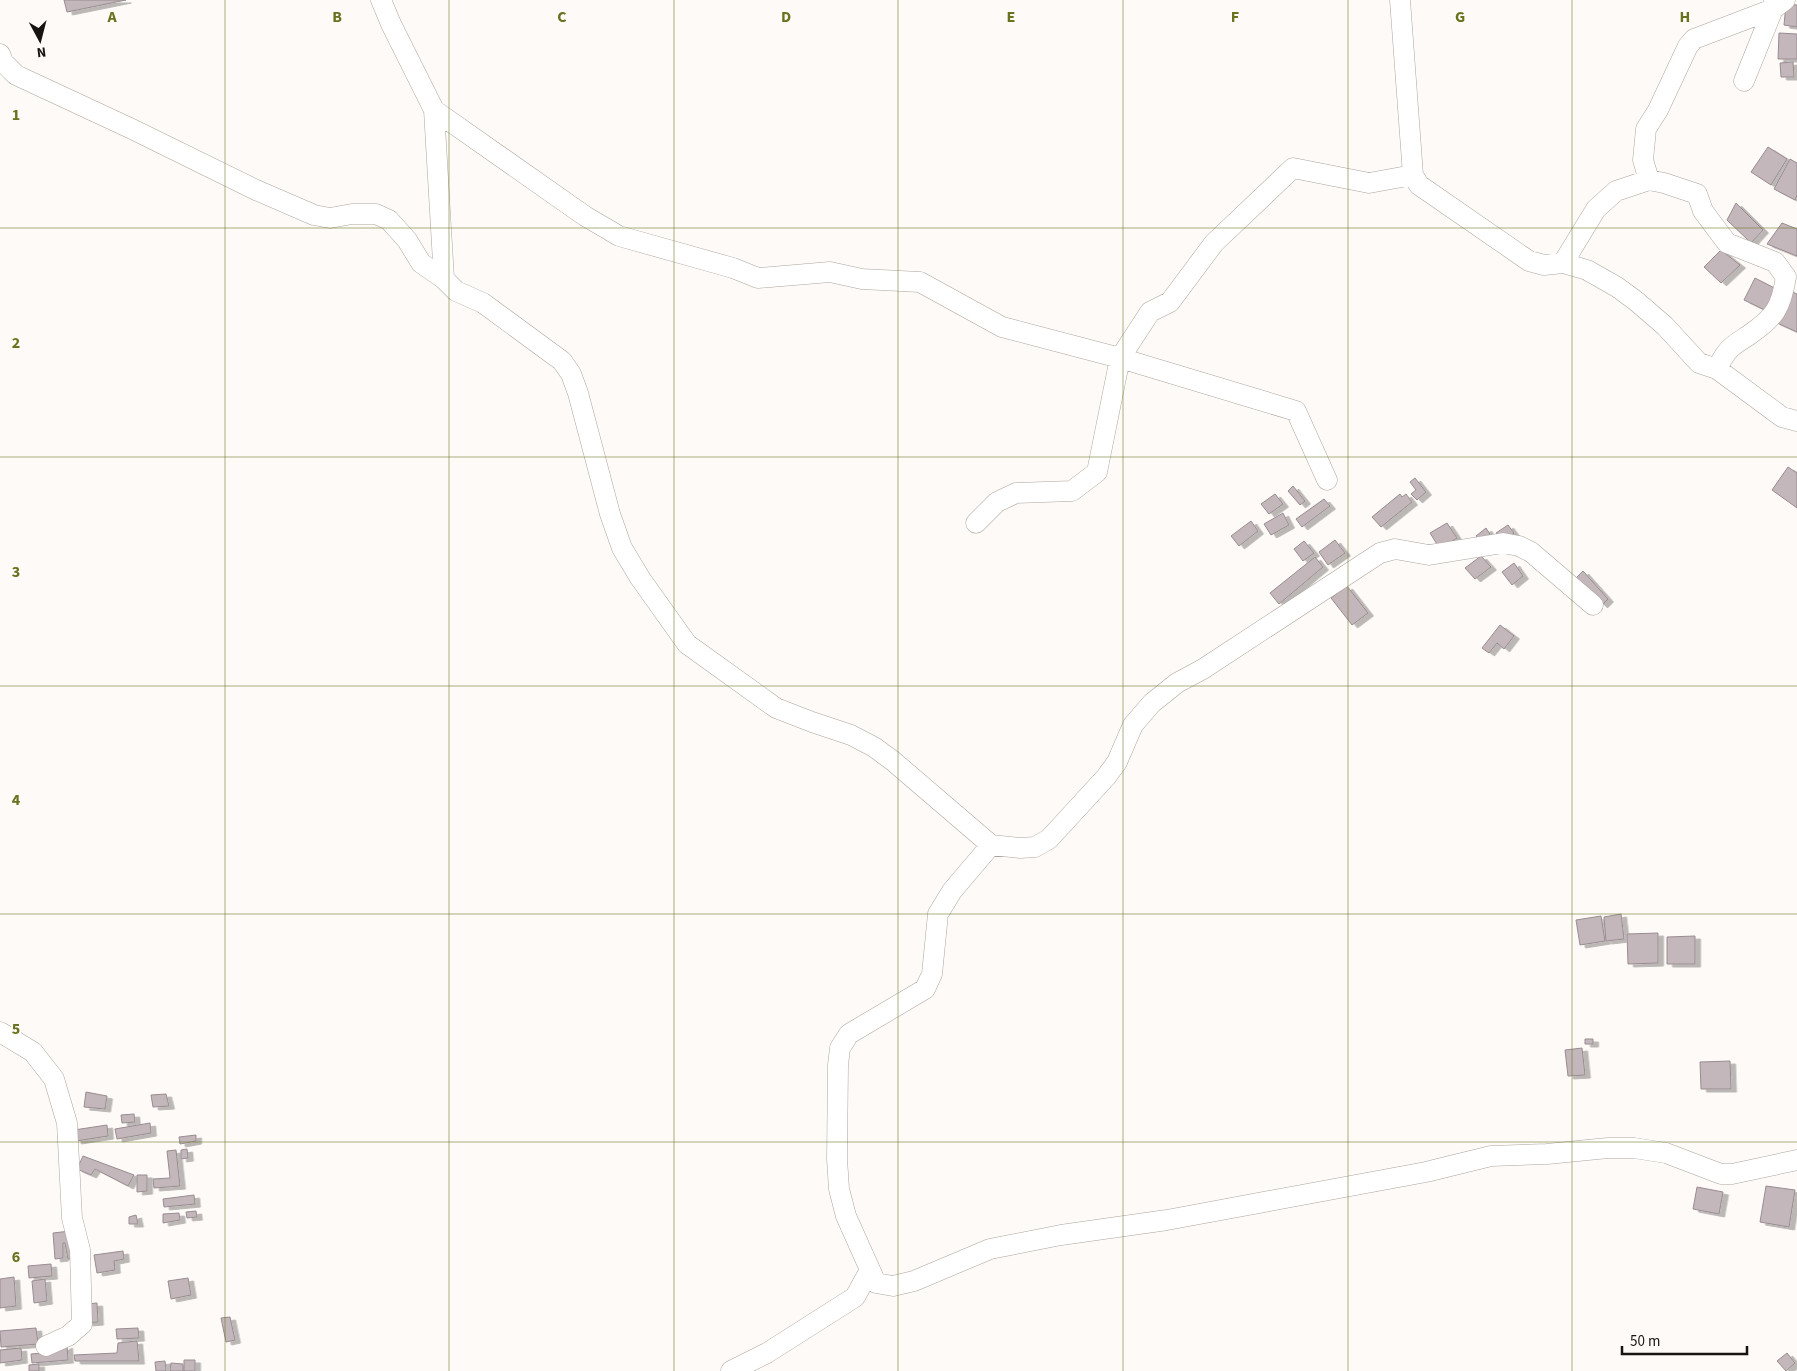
<svg xmlns="http://www.w3.org/2000/svg" width="1797" height="1371" viewBox="0 0 1797 1371" font-family="'Source Sans 3',sans-serif">
	<defs>
		<filter id="shadow"><feDropShadow dx="5.5" dy="3" stdDeviation="0" flood-color="#0004"/></filter>
	</defs>
	<rect width="100%" height="100%" fill="#fefaf7"/>
	<path fill="#c3b7bb" stroke="#988c91" filter="url(#shadow)" d="M64,0H126L67,12Z
		M1786,4L1797,5V27L1784,25Z
		M1779,33L1797,34V59H1778Z
		M1793,62L1794,77H1781L1780,63Z
		M1768,147L1787,159L1771,185L1751,172Z
		M1790,159L1797,163V195L1795,200L1774,189Z
		M1736,203L1763,230L1751,243L1727,220Z
		M1782,223L1797,229V256L1767,244Z
		M1721,250L1740,265L1721,283L1704,267Z
		M1755,278L1782,292L1771,313L1744,300Z
		M1790,291L1797,294V332L1775,322Z
		M1788,467L1797,473V508L1772,490Z
		M1415,478L1426,492L1417,500L1411,494L1416,490L1410,482Z
		M1293,486L1305,501L1300,505L1288,491Z
		M1275,494L1283,504L1269,514L1261,504Z
		M1400,494L1402,497L1406,494L1412,502L1381,527L1372,517Z
		M1324,499L1330,506L1302,527L1296,519Z
		M1283,513L1289,525L1271,535L1264,524Z
		M1251,521L1258,531L1239,546L1231,536Z
		M1447,523L1457,538L1440,549L1430,533Z
		M1508,525L1514,533L1503,542L1496,533Z
		M1486,528L1490,534L1480,542L1476,536Z
		M1335,540L1345,553L1328,565L1319,552Z
		M1304,541L1314,553L1303,561L1294,549Z
		M1481,556L1491,567L1475,579L1465,568Z
		M1315,557L1323,567L1279,604L1270,593Z
		M1514,563L1523,576L1512,585L1502,572Z
		M1583,571L1608,599L1602,605L1576,578Z
		M1347,586L1368,613L1352,625L1331,598Z
		M1500,625L1514,636L1504,649L1497,643L1489,653L1482,648Z
		M1621,914L1624,939L1606,941L1604,917Z
		M1601,916L1605,941L1580,945L1576,920Z
		M1658,933V963L1628,964L1627,934Z
		M1695,936V964H1667V937Z
		M1585,1039H1593V1044H1585Z
		M1582,1048L1585,1075L1568,1076L1565,1050Z
		M1730,1061L1731,1089H1701L1700,1062Z
		M86,1092L107,1096L105,1109L84,1107Z
		M166,1094L169,1106L153,1107L151,1095Z
		M134,1114L135,1122L122,1123L121,1115Z
		M150,1123L151,1133L117,1139L115,1129Z
		M107,1125L108,1136L76,1141L74,1130Z
		M196,1135V1141L180,1144L179,1137Z
		M187,1149L188,1158L181,1159V1150Z
		M176,1150L180,1186L154,1188L153,1179L170,1178L167,1151Z
		M83,1156L134,1175L128,1186L95,1169L91,1175L77,1169Z
		M137,1175H147V1191L137,1192Z
		M1766,1186L1795,1190L1789,1227L1760,1222Z
		M1697,1187L1723,1192L1719,1214L1693,1209Z
		M194,1195L195,1204L164,1207L163,1199Z
		M196,1211L197,1217L187,1218L186,1212Z
		M179,1213L180,1220L163,1223V1214Z
		M136,1215L138,1224H129V1217Z
		M70,1231L72,1259H68L65,1243H63V1258L55,1259L53,1233Z
		M123,1251L124,1259L114,1261L115,1270L97,1273L94,1255Z
		M51,1264L52,1276L29,1278L28,1266Z
		M14,1277L16,1306L0,1308V1279Z
		M188,1278L191,1295L171,1299L168,1281Z
		M45,1279L47,1301L34,1303L32,1281Z
		M97,1303L98,1322L87,1323L86,1304Z
		M230,1317L235,1340L226,1342L221,1318Z
		M36,1328L38,1344L1,1347L0,1331Z
		M138,1328L139,1338L117,1339L116,1329Z
		M137,1341L139,1361H75L74,1355L117,1353L118,1343Z
		M67,1345L68,1360L32,1363L31,1354L54,1352Z
		M21,1348L22,1360L0,1363V1350Z
		M1787,1353L1795,1363L1786,1371L1777,1361Z
		M184,1360H195V1371H184Z
		M165,1361L166,1371H156L155,1362Z
		M171,1363L183,1364V1371H170Z
		M39,1364V1371H29V1365Z"/>
	<g fill="none" stroke-linecap="round" stroke-linejoin="round">
		<g stroke="#ada59d" stroke-width="21">
			<path id="street" d="M381,0L391,24L434,110L585,216L619,236L733,268L758,278L830,272L862,279L920,282L1002,327L1120,358L1296,411L1327,480
				M1400,0L1413,175L1419,185L1529,261L1544,265L1563,263L1587,270L1617,287L1636,301L1665,326L1699,363L1717,369L1782,417L1797,421
				M0,54L3,62L16,75L132,129L256,190L314,215L330,218L352,214H376L389,220L407,240L421,263L444,279L456,291L483,303L562,361L571,374L578,393L610,514L622,548L640,578L687,644L776,708L812,722L851,735L874,747L893,761L991,845L1020,848L1035,847L1049,839L1106,777L1117,762L1133,725L1152,703L1177,683L1203,669L1380,553L1395,549L1429,555L1503,543L1519,546L1531,552L1593,605
				M1744,81L1773,9L1774,1
				M434,110L444,279
				M1649,180L1643,160L1646,129L1658,110L1688,46L1694,39L1773,9L1785,0
				M1563,263L1596,209L1616,191L1649,180L1664,183L1697,194L1703,211L1727,243L1775,262L1786,277C1781,308 1775,317 1749,335C1742,340 1733,344 1727,352C1723,357 1720,363 1717,369
				M976,523L997,502L1016,493L1072,491L1097,472L1120,358L1150,312L1170,302L1214,243L1293,168L1369,183L1413,175
				M991,845L952,891L938,914L932,974L925,989L849,1034L840,1048L838,1065L837,1159L839,1189L846,1216L876,1283L893,1286L914,1281L990,1249L1061,1235L1167,1220L1426,1172L1491,1156L1547,1154L1608,1148H1634L1666,1153L1721,1174H1732L1797,1160
				M0,1032L33,1052L54,1079L67,1123L72,1218L80,1250L82,1324L68,1336L46,1346
				M731,1371L767,1353L855,1297L870,1270"/>
		</g>
		<use href="#street" stroke="#fff" stroke-width="20"/>
	</g>
	<path fill="none" stroke="#67731e" stroke-width="1" stroke-opacity="0.55" d="M225,0V1371M449,0V1371M674,0V1371M898,0V1371M1123,0V1371M1348,0V1371M1572,0V1371M0,228H1797M0,457H1797M0,686H1797M0,914H1797M0,1142H1797"/>
	<g font-size="16" text-anchor="middle" font-weight="bold" fill="#67731e" stroke="#fefaf7" stroke-width="4" stroke-linejoin="round" paint-order="stroke">
		<text x="112" y="22">A</text>
		<text x="337" y="22">B</text>
		<text x="562" y="22">C</text>
		<text x="786" y="22">D</text>
		<text x="1011" y="22">E</text>
		<text x="1235" y="22">F</text>
		<text x="1460" y="22">G</text>
		<text x="1685" y="22">H</text>
		<text x="16" y="120">1</text>
		<text x="16" y="348">2</text>
		<text x="16" y="577">3</text>
		<text x="16" y="805">4</text>
		<text x="16" y="1034">5</text>
		<text x="16" y="1262">6</text>
	</g>
	<g transform="translate(40 40) rotate(173)" stroke="#fefaf7" stroke-width="4" paint-order="stroke">
	<path d="M0-4L9 19L0 12L-9 19Z" fill="#161310"/>
	<text y="-8" font-size="14" font-weight="bold" text-anchor="middle" fill="#161310">N</text>
	</g>
	<path d="M1622 1346v8h125v-8" fill="none" stroke="#161310" stroke-width="2.5"/>
	<text x="1630" y="1346" font-size="15" fill="#161310" stroke="#fefaf7" stroke-width="4" paint-order="stroke">50 m</text>
</svg>
